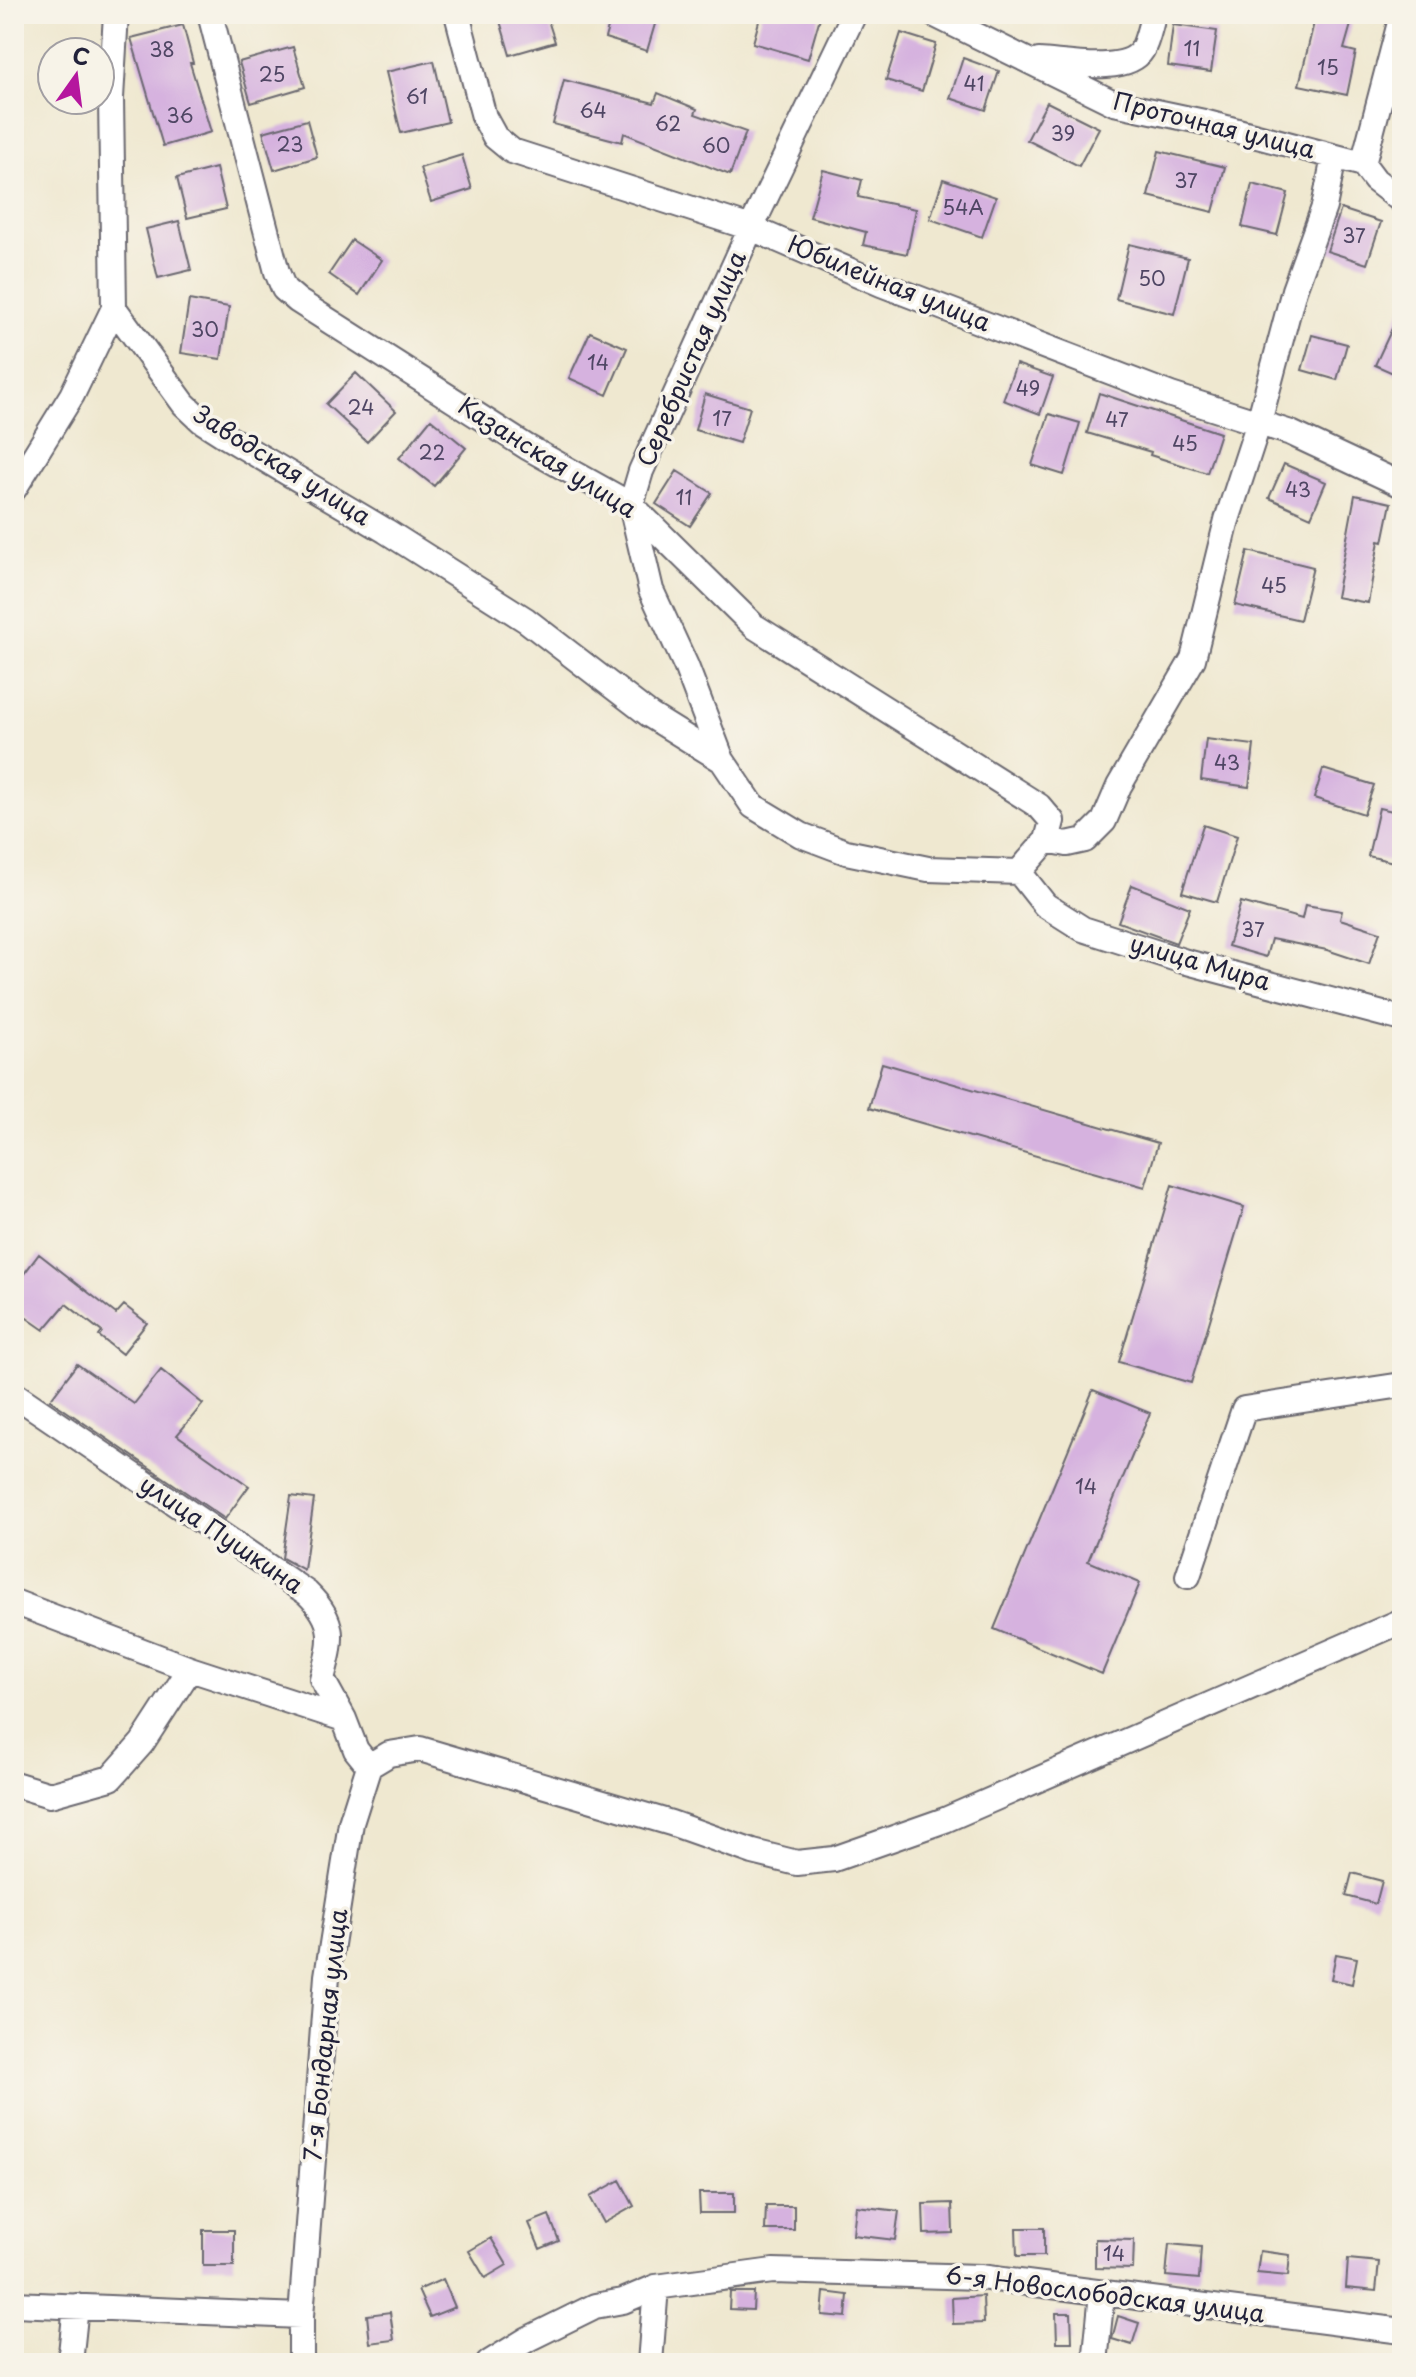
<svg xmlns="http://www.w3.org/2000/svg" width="1416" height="2377" viewBox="0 0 1416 2377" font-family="'Playpen Sans',sans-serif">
	<rect width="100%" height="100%" fill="#f7f3e8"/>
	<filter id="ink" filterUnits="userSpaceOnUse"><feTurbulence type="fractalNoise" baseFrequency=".0125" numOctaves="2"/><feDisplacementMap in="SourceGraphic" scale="16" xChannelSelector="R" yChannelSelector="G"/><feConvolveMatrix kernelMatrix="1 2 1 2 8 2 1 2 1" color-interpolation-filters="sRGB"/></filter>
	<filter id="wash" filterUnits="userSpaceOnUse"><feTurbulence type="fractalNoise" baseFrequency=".006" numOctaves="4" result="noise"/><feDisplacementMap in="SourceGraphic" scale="32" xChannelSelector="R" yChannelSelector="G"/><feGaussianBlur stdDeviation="1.8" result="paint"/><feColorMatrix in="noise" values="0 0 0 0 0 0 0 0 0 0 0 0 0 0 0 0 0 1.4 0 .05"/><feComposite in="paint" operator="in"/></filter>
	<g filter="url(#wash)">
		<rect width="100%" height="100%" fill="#efe8d0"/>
		<g id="blocks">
			<path fill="#d6b2df" d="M498,14H546L555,42L510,55Z
				M612,14H658L647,51L605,38Z
				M761,14H821L808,59L753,43Z
				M1316,14H1354L1344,49L1356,52L1347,95L1299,85Z
				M183,25L193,63H190L211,132L163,146L131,38Z
				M1173,25L1217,31L1211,72L1168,66Z
				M901,33L936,44L922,91L886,80Z
				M293,47L305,87L251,103L239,62Z
				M963,58L999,71L986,110L950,98Z
				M434,61L448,122L401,133L386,72Z
				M564,80L654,103L658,93L697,109L695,114L746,132L730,175L624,133L622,142L553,124Z
				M1047,102L1099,128L1079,166L1027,140Z
				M307,120L317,157L274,170L263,132Z
				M1159,151L1225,167L1213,212L1148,196Z
				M462,155L472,189L431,202L420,168Z
				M216,168L226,209L187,218L177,178Z
				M823,170L862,180L858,197L916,209L907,254L863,245L866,232L810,217Z
				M943,179L996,197L982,237L930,219Z
				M1252,184L1288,193L1277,235L1242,227Z
				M1341,209L1381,222L1367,264L1327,251Z
				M179,221L191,270L158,278L146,229Z
				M352,240L382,260L359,295L329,274Z
				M1129,244L1188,258L1174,314L1116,299Z
				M189,300L229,307L221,359L181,353Z
				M1402,307V377L1375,365Z
				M590,332L627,348L607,395L569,378Z
				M1312,335L1347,344L1337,380L1302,370Z
				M1016,364L1053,377L1040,414L1003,400Z
				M356,373L396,411L367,442L326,404Z
				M1099,393L1220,433L1207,473L1150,455L1151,452L1087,433Z
				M705,394L750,408L739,443L695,430Z
				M1049,414L1080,423L1064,475L1032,465Z
				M431,419L466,448L434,486L399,458Z
				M1284,464L1326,482L1311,517L1269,498Z
				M677,471L712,493L690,526L656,504Z
				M1355,495L1391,503L1383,542L1379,541L1368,603L1336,597Z
				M1248,551L1313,567L1300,620L1235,605Z
				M1206,739L1254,745L1249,787L1201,780Z
				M1323,769L1374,785L1364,814L1314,798Z
				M1379,808L1402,813V864L1368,856Z
				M1203,825L1237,836L1217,902L1182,892Z
				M1132,885L1190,908L1176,943L1118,922Z
				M1241,902L1302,919L1305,905L1342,911L1340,919L1380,932L1369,964L1327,950L1271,939L1266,957L1228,946Z
				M882,1063L1158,1143L1145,1187L869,1108Z
				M1172,1185L1244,1207L1191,1383L1119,1362Z
				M39,1254L116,1314L124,1305L147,1323L122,1354L99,1336L102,1332L66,1304L44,1330L14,1309V1287Z
				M77,1364L134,1404L161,1370L203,1404L177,1435L249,1486L225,1519L50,1400Z
				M1093,1390L1150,1413L1088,1561L1140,1583L1102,1674L994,1629Z
				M291,1496L314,1499L304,1570L282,1558Z
				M1352,1873L1382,1881L1376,1904L1346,1896Z
				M1336,1954L1357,1958L1352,1984L1331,1979Z
				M620,2180L634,2206L604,2223L590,2197Z
				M699,2193H734V2213H700Z
				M952,2203L953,2233L924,2234L923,2204Z
				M766,2206H794V2230H765Z
				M856,2206L899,2211L895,2240L853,2235Z
				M549,2215L559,2241L540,2249L529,2223Z
				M1016,2228H1044V2256H1017Z
				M203,2230H234V2266H203Z
				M491,2238L507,2265L485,2278L469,2251Z
				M1095,2239L1134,2240L1133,2269L1095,2268Z
				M1169,2244L1201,2247L1199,2279L1166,2276Z
				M1260,2251L1290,2255L1288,2276L1257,2273Z
				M1348,2259L1379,2262L1376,2291L1346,2288Z
				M443,2279L455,2307L430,2317L418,2290Z
				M730,2292H754L753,2310L729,2309Z
				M824,2292L848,2295L846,2317L822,2315Z
				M983,2296L984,2323L953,2324L952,2298Z
				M390,2312L394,2340L370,2343L367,2315Z
				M1056,2313H1071L1072,2342H1057Z
				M1118,2316L1139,2323L1132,2345L1112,2339Z"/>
		</g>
	</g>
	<g filter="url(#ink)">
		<use href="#blocks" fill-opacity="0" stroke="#6a676f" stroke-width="2"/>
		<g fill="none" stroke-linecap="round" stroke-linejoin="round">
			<g stroke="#6a676f" stroke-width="28">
				<path id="minor" d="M116,14L111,98L114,308L184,404L202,421L227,437L386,531L526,620L651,716L722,760
					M210,14L277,272L284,289L298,301L527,447L631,505L754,626L1039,806L1052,821L1047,840
					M457,14L484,117L495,137L512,151L751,228L881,284L1171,395L1291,433L1402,485
					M854,14L751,228L641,471L631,505L651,590L686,666L722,760L753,806L801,835L846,852L928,869L1019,872L1047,840L1067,844L1085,840L1104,821L1119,786L1193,659L1227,520L1259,422L1294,290L1324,207L1334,157
					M933,14L1114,103L1204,122L1363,164L1375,180L1402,201
					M1039,61C1064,62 1127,75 1142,50C1148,40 1150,25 1154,14
					M1363,164L1402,15
					M14,489L72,395L114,308
					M1019,872L1045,905L1083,929L1183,961L1402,1019
					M14,1394L307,1593C338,1623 332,1641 322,1679L344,1719L356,1750L369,1766
					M1188,1576L1244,1409L1402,1385
					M14,1602L190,1669L344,1719
					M14,1784L50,1795L111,1778L142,1743L190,1669
					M14,2304L301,2316
					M70,2363L76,2306
					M301,2363V2316L327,1976L351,1823L369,1766L389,1754L420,1749L671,1823L753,1852L797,1863L834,1859L945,1820L1402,1621
					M489,2363L528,2339L595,2306L623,2301L656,2287L773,2271L980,2277L1402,2331
					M650,2363L656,2287
					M1095,2363L1102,2293"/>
			</g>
			<use href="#minor" stroke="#fff" stroke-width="24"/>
		</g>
	</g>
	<g text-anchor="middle" stroke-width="7" stroke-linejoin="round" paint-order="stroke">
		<g font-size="20" fill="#4f4664">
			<text x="1192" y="56">11</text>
			<text x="162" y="57">38</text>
			<text x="1328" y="75">15</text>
			<text x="272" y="82">25</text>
			<text x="974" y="91">41</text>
			<text x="417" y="104">61</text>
			<text x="593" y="118">64</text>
			<text x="180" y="123">36</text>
			<text x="668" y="131">62</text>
			<text x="1063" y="141">39</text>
			<text x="290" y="152">23</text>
			<text x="716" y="153">60</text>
			<text x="1186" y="188">37</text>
			<text x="963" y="215">54А</text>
			<text x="1354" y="243">37</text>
			<text x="1152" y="286">50</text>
			<text x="205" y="337">30</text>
			<text x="598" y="370">14</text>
			<text x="1028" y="396">49</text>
			<text x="361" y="415">24</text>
			<text x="722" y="426">17</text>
			<text x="1117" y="427">47</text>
			<text x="1185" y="451">45</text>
			<text x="432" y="460">22</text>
			<text x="1298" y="497">43</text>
			<text x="684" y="505">11</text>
			<text x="1274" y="593">45</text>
			<text x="1227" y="770">43</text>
			<text x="1253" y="937">37</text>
			<text x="1086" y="1494">14</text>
			<text x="1114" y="2261">14</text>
		</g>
		<g font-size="24" fill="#22223b" stroke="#f7f3e8">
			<text transform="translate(1214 126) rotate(14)" y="8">Проточная улица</text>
			<text transform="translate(889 284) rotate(22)" y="8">Юбилейная улица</text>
			<text transform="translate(692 359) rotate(-66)" y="8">Серебристая улица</text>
			<text transform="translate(547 458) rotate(32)" y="8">Казанская улица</text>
			<text transform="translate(282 466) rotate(32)" y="8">Заводская улица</text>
			<text transform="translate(1200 963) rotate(16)" y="8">улица Мира</text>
			<text transform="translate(221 1535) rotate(34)" y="8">улица Пушкина</text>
			<text transform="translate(326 2035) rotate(-84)" y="8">7-я Бондарная улица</text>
			<text transform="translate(1105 2295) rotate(7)" y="8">6-я Новослободская улица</text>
		</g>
	</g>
	<rect width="1416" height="2377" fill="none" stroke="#f7f3e8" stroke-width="48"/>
	<g transform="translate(76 76) rotate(14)"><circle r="38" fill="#f7f3e8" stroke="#a29fa3" stroke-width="2"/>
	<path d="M0-6L14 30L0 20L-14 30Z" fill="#b5179e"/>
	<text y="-12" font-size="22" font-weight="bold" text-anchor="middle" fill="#22223b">С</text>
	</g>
</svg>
